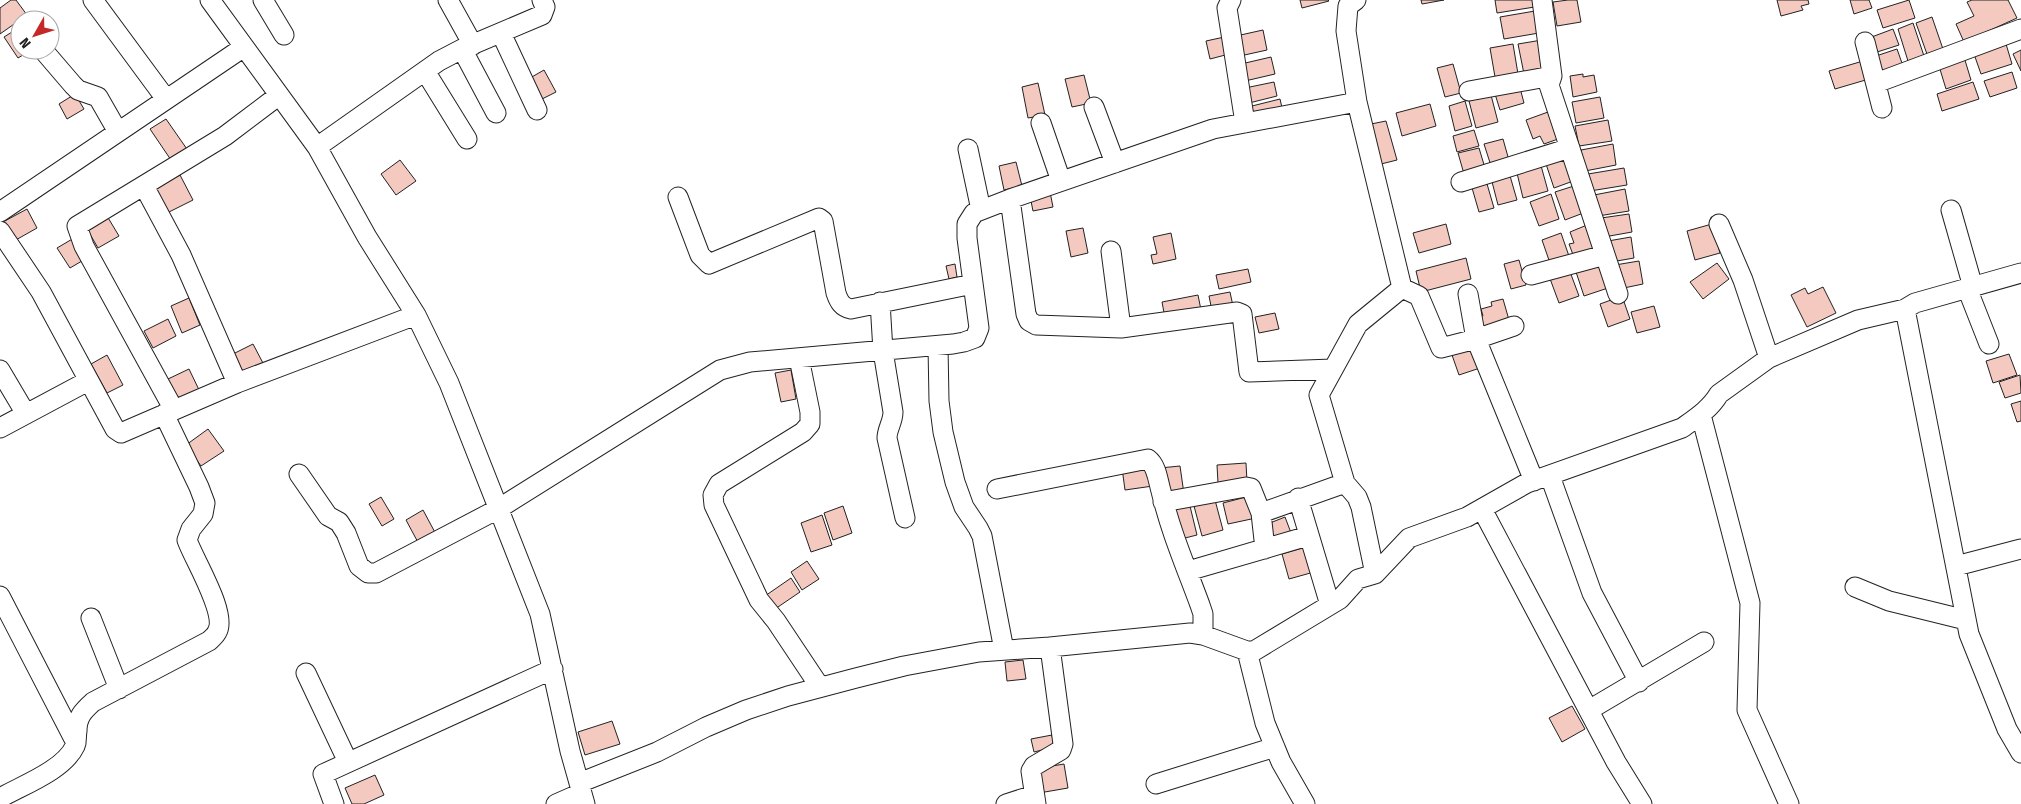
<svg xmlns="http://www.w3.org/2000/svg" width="2021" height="804" viewBox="0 0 2021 804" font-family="'Fira Sans Condensed',sans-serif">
	<rect width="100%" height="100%" fill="#fff"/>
	<path fill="#f3c9c0" stroke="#222" d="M11,0H16L27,15L0,34V8Z
		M1300,0H1328L1329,1L1302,8Z
		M1421,0H1444L1422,4Z
		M1495,0H1540L1541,6L1497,13Z
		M1568,0H1577L1581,22L1557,26L1553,2Z
		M1777,0H1808L1809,4L1801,6L1803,10L1781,16Z
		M1850,0H1869L1872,8L1854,14Z
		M1909,0L1915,18L1883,28L1877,10Z
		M1972,0H2008L2017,18L1964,42L1956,24L1974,16L1967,2Z
		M1535,11L1539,33L1504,39L1500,17Z
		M1932,17L1944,52L1928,57L1916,23Z
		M1913,23L1924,56L1908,61L1898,29Z
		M20,27V50H31L18,58L4,37Z
		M1893,29L1899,45L1874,53L1869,38Z
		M1263,30L1267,50L1240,56L1236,36Z
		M1229,36L1233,53L1210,59L1206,41Z
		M1542,40L1548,70L1524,74L1518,44Z
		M1513,44L1518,74L1495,77L1490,48Z
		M2006,44L2012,64L1981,74L1974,54Z
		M1897,49L1903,66L1881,73L1876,56Z
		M2021,50V71L2013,54Z
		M1271,57L1275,74L1245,81L1241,64Z
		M1964,57L1971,80L1946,89L1939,66Z
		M1863,61L1869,79L1835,89L1829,71Z
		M1453,64L1461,93L1445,97L1437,68Z
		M544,70L556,92L542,99L530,78Z
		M2012,72L2017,88L1990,97L1984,81Z
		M1583,74V77L1594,75L1597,92L1573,97L1570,76Z
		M1084,75L1091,103L1072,107L1065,79Z
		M1274,82L1277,96L1249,103L1245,88Z
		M1973,82L1979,99L1942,111L1937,94Z
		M1038,83L1045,115L1028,118L1022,87Z
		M1520,88L1524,103L1500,110L1495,94Z
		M75,94L84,109L67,119L59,104Z
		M1491,95L1498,122L1476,128L1469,101Z
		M1600,97L1604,118L1576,123L1572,102Z
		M1280,99L1283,112L1254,117L1252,106Z
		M1465,101L1472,126L1455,131L1449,106Z
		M1430,104L1436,126L1402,136L1396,113Z
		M1548,112L1558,139L1544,144L1540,136L1533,139L1526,120Z
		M166,119L189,152L173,163L150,129Z
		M1608,120L1612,141L1579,146L1575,126Z
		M1386,121L1397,160L1381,164L1371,124Z
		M1474,130L1479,146L1457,152L1453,136Z
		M1503,139L1510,164L1492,169L1484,144Z
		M1613,144L1616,165L1585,171L1581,150Z
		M1479,148L1485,168L1464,174L1458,153Z
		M1568,156L1576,180L1554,188L1546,164Z
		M400,160L416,181L396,195L381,174Z
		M1016,162L1022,186L1004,190L999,166Z
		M1540,162L1548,191L1523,198L1516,169Z
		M1624,168L1627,185L1590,191L1588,174Z
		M1508,169L1517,200L1498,205L1490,174Z
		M180,175L193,200L165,214L153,189Z
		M1485,177L1494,208L1479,212L1470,181Z
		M1577,185L1586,212L1565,220L1555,192Z
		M1625,189L1629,211L1598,216L1594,195Z
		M1050,192L1053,207L1033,211L1030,196Z
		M1551,194L1559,219L1539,226L1530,202Z
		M27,209L37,228L14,241L3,222Z
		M1629,214L1632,232L1604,237L1601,218Z
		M107,216L119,236L98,248L87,229Z
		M1446,224L1451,244L1419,253L1413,233Z
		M1712,224L1720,253L1695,260L1687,231Z
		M1587,225L1597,252L1575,260L1569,244L1574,243L1570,232Z
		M1083,228L1088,253L1071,257L1066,231Z
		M1171,233L1176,259L1153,264L1151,255L1157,254L1153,237Z
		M1561,233L1570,259L1551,266L1542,240Z
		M1631,237L1634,258L1611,262L1608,241Z
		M74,238L87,258L70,268L57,248Z
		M1466,258L1471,279L1421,292L1416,271Z
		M1519,260L1526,285L1511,289L1504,264Z
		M1639,261L1643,284L1619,289L1615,265Z
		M1717,263L1729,279L1703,299L1690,282Z
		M955,264L957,277L949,279L946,266Z
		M1600,264L1608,288L1584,296L1576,272Z
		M1248,269L1251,282L1219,289L1216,275Z
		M1569,269L1579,296L1559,303L1549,276Z
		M1823,287L1836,313L1807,327L1791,295L1805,288L1808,294Z
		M1230,292L1233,306L1212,311L1209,296Z
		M1198,295L1201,310L1165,318L1162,302Z
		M1622,296L1630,319L1608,327L1600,304Z
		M189,298L200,325L182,333L171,306Z
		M1503,299L1509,320L1480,327L1477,317L1483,316L1481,309L1492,306L1491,302Z
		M1654,306L1660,327L1637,333L1631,312Z
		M1275,313L1279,329L1259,333L1255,317Z
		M168,319L176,336L153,348L144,331Z
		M253,344L264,365L242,376L231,355Z
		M1473,347L1480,368L1459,375L1452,355Z
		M2009,354L2017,375L1993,383L1986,361Z
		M107,355L123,385L107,393L91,364Z
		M189,369L201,394L179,404L168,379Z
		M791,370L796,399L781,402L775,373Z
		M2020,375L2021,393L2005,398L1999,382Z
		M2021,401V421L2017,422L2011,404Z
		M208,429L224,451L201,466L186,445Z
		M1150,463L1153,486L1125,490L1122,468Z
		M1246,463L1247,482L1218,483L1217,465Z
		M1180,466L1184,494L1164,496L1160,468Z
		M1250,496L1256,518L1228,524L1223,503Z
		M381,497L394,519L382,526L369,504Z
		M1215,500L1223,530L1202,536L1194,506Z
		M1189,502L1197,535L1181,539L1173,506Z
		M843,506L852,533L833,540L824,513Z
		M423,510L438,538L421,548L406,520Z
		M822,515L832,545L811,552L801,523Z
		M1285,517L1293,538L1273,546L1265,525Z
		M1306,547L1314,572L1289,579L1282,554Z
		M807,561L819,579L802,590L791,572Z
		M791,578L800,592L775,609L765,596Z
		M1023,660L1026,679L1007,681L1005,662Z
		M1572,706L1585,729L1562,742L1549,718Z
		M612,721L620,744L585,755L578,732Z
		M1052,735L1054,747L1034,752L1031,739Z
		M1064,764L1068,788L1039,793L1034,769Z
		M375,775L384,795L364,804H352L345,788Z"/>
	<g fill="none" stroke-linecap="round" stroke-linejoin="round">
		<g stroke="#222" stroke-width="21">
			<path id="minor" d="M93,0L166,99
				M210,0L317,147L367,237L416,315L449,383L540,614L570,751L585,804
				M263,0L284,35
				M448,0L473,45
				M1231,0L1227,8L1245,123
				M1356,0L1348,6L1346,31L1357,102L1402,288
				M1542,0L1552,76L1549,85L1618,294
				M501,33L537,110
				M1865,42L1882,108
				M462,49L496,113
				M43,50L73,85L78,90L98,97L118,132
				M425,71L467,139
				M1876,83L2021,29
				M1469,91L1552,76
				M1094,107L1115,163
				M1041,123L1061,181
				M317,147L439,61L462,49L542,15L545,7L542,0
				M968,149L981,210
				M1461,182L1570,148
				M144,186L181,255L237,383
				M678,197L700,255L709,264L819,218L823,221L836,293C839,302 842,307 851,309L973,284
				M1010,199L1026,314L1029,321L1036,325L1121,328L1237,312L1242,314L1249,372L1333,369
				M1951,210L1973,287
				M0,212L244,47
				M1719,224L1743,280L1769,358
				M0,231L41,292L115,429L121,433L237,383L416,315
				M1111,251L1121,328
				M1531,275L1605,255
				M1402,288L1419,296L1441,348L1476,339L1534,481
				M1967,288L1989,344
				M1468,294L1476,339L1514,326
				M880,302L883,351L893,412C893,422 887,429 887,438L905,518
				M1905,309L1969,634L2007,729L2021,753
				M938,346L939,401L943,432L955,482L964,507L978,528L982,536L1004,650
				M799,358L810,412V424L803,432L719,484L713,495L714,505L759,600L776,621L820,687
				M0,370L26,414
				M174,410L84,246L77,226L225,136L278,96
				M1701,415L1750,603L1747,710L1789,804
				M0,428L88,381
				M299,474L328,516L339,522L346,533L359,566L368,573H376L498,509L720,370L750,362L953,344L964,342L975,338L979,328L967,238V224L974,213L1010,199L1213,129L1357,102
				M1550,476L1592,593L1639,682
				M997,489L1148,459C1157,466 1158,481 1161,491C1170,530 1186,567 1200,605L1203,614V635
				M1298,498L1330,605
				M1163,502L1246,487L1251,488L1261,513L1265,549
				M1482,509L1616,762L1642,804
				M1261,513L1345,483
				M1956,566L2021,549
				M1188,571L1308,536
				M1375,574L1361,507L1357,497L1345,483L1319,395L1358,324L1402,288
				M1855,587L1889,601L1966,620
				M0,596L76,743
				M91,618L119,689
				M1247,651L1265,723L1281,762L1305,804
				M306,673L348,762
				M1589,710L1704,642
				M579,783L657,752L706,727L746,710L788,696L856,678L904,666L979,652L1050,647L1190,633L1203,635L1247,651H1254L1340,599L1358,579L1375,574L1409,538L1467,517L1527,483L1682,428C1696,418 1710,409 1719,394L1769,358L1858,320L1905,309L1915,303L2021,273
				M1156,784L1275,747
				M0,798C23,785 64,770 75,746C77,741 76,736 77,731C77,717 83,711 93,702L209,641C211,639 216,635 217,632C228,614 194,560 187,540L191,529L203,514L205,503L199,487L164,414
				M334,804L323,774L553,669
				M556,804L581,793
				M1006,804L1034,795
				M1036,804L1031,771L1034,766L1061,750L1063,744L1050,647"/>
		</g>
		<use href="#minor" stroke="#fff" stroke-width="19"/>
	</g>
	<g transform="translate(35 35) rotate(231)"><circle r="24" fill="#ffffff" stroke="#a7a7a7"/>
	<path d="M0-4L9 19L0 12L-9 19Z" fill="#c62828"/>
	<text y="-8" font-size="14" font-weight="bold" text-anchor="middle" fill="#222222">N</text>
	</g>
</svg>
